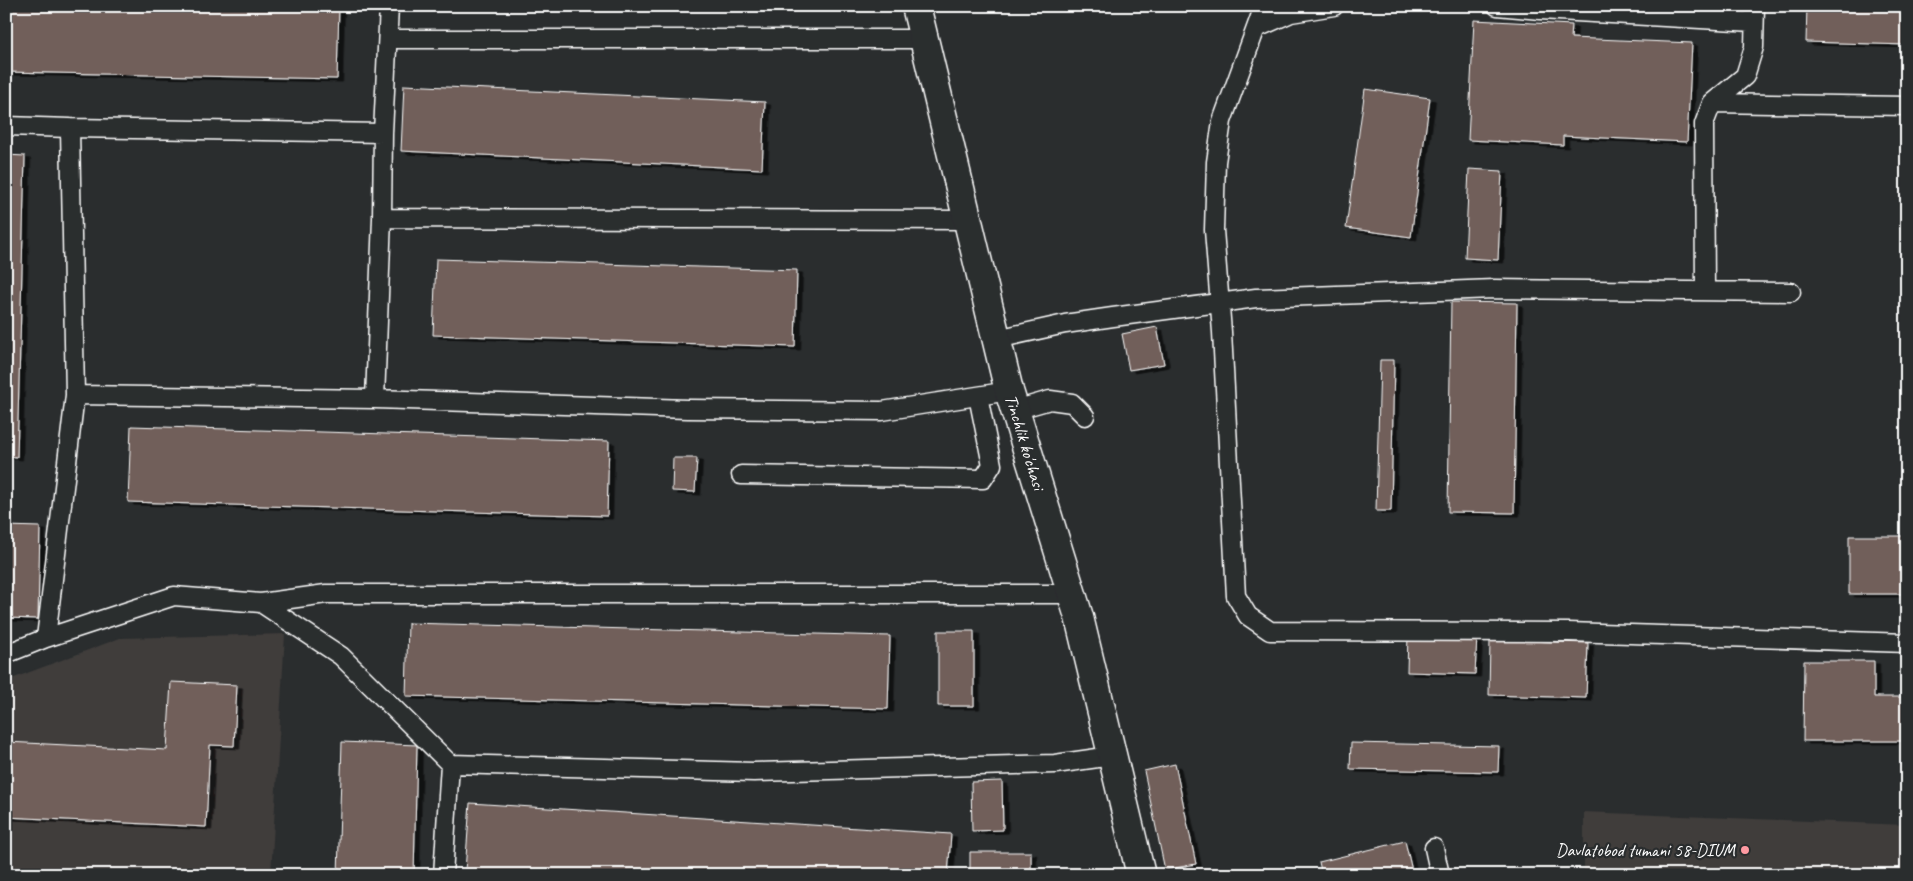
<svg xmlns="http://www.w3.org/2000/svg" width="1913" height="881" viewBox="0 0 1913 881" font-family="Caveat,sans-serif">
	<defs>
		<filter id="shadow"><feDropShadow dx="5.5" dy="3" stdDeviation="0" flood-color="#0009"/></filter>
	</defs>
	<rect width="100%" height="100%" fill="#2a2d2e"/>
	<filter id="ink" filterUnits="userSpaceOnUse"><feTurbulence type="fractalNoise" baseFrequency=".02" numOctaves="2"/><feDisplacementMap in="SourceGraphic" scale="10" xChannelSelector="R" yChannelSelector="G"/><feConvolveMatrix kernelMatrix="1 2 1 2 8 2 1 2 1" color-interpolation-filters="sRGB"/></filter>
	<g filter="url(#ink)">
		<path fill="#3f3c3b" d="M285,634L271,875H6V681L120,638Z
			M1584,812L1907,825V875H1584Z"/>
		<path fill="#715f5a" stroke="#fff" filter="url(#shadow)" d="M6,6H339L337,79L6,72Z
			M1807,6H1907V45L1806,42Z
			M1474,20L1572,25L1571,38L1692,43L1687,142L1563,136V145L1468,140Z
			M404,85L765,102L762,169L401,151Z
			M1365,89L1430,98L1411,237L1346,228Z
			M6,155L25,156L17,457L6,456Z
			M1469,169L1502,171L1498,260L1465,258Z
			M436,259L797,270L795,347L433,335Z
			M1451,302L1517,303L1514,513L1448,512Z
			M1157,327L1164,364L1129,370L1122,334Z
			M1380,360H1394L1391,511H1376Z
			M131,426L609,441L607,516L128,502Z
			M673,458H697L695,492L672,491Z
			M6,526L40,527L38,619L6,618Z
			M1849,536H1907V594H1849Z
			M408,623L890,636L888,709L406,696Z
			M938,631H974V706H938Z
			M1408,634L1477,636L1475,674L1407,672Z
			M1490,640L1588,643L1586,698L1489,695Z
			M1804,661H1874V697H1907V741H1803Z
			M171,682L237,685L234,746L210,745L206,827L6,817V742L167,750Z
			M342,742L417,745L414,875H338Z
			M1351,743L1499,746L1498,772L1350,769Z
			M1175,764L1196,864L1165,870L1144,771Z
			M1002,781L1003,830L972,831L971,782Z
			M470,803L951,834L948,875H521L465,871Z
			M1405,841L1413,875H1322L1319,862Z
			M970,852H1031V875H970Z"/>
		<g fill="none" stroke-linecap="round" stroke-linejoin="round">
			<g stroke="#fff" stroke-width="21">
				<path id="lane" d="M1264,6L1222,121L1216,162L1214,230L1222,332L1236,596L1248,616L1270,631L1568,632L1907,643
					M1497,6L1540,10L1754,22
					M1257,28L1291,13L1334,6
					M389,39H923
					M1712,103L1907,106
					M6,126L70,128L75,395
					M70,128L383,133L382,218L375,399
					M383,133L389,6
					M382,218L968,220
					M1705,291L1704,124L1712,103L1745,76L1754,47L1755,6
					M997,339L1065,324L1113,317L1256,298L1494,289L1791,292
					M1015,410L1050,400L1072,403L1085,416
					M741,475L983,479L992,465L978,396
					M261,603L326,594H1071
					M46,638L75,395L375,399L688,409L882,411L1009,391
					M6,654L46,638L174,596L261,603L341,656L450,764L443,875
					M450,764L754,772L1055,764L1112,756
					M1434,848L1440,875"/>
			</g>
			<g stroke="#fff" stroke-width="31">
				<path id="secondary" d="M916,6L1009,391L1079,617L1141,875"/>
			</g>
			<use href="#lane" stroke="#2a2d2e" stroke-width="18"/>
			<use href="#secondary" stroke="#2a2d2e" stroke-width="28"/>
		</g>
	</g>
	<circle fill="#ff9aa2" stroke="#2a2d2e" stroke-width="2" cx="1745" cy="850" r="5"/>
	<g text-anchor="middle" stroke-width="4.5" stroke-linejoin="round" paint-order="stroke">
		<g font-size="18" fill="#fff" stroke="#2a2d2e">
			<text transform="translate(1025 442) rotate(73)" y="6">Tinchlik ko'chasi</text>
		</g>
		<g font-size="18" fill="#fff" stroke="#2a2d2e" text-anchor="end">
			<text x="1735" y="856">Davlatobod tumani 58-DIUM</text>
		</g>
	</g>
	<rect width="1913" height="881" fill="none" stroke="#2a2d2e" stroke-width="25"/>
	<rect x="12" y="12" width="1888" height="856" fill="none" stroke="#fff" stroke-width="2" filter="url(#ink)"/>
</svg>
